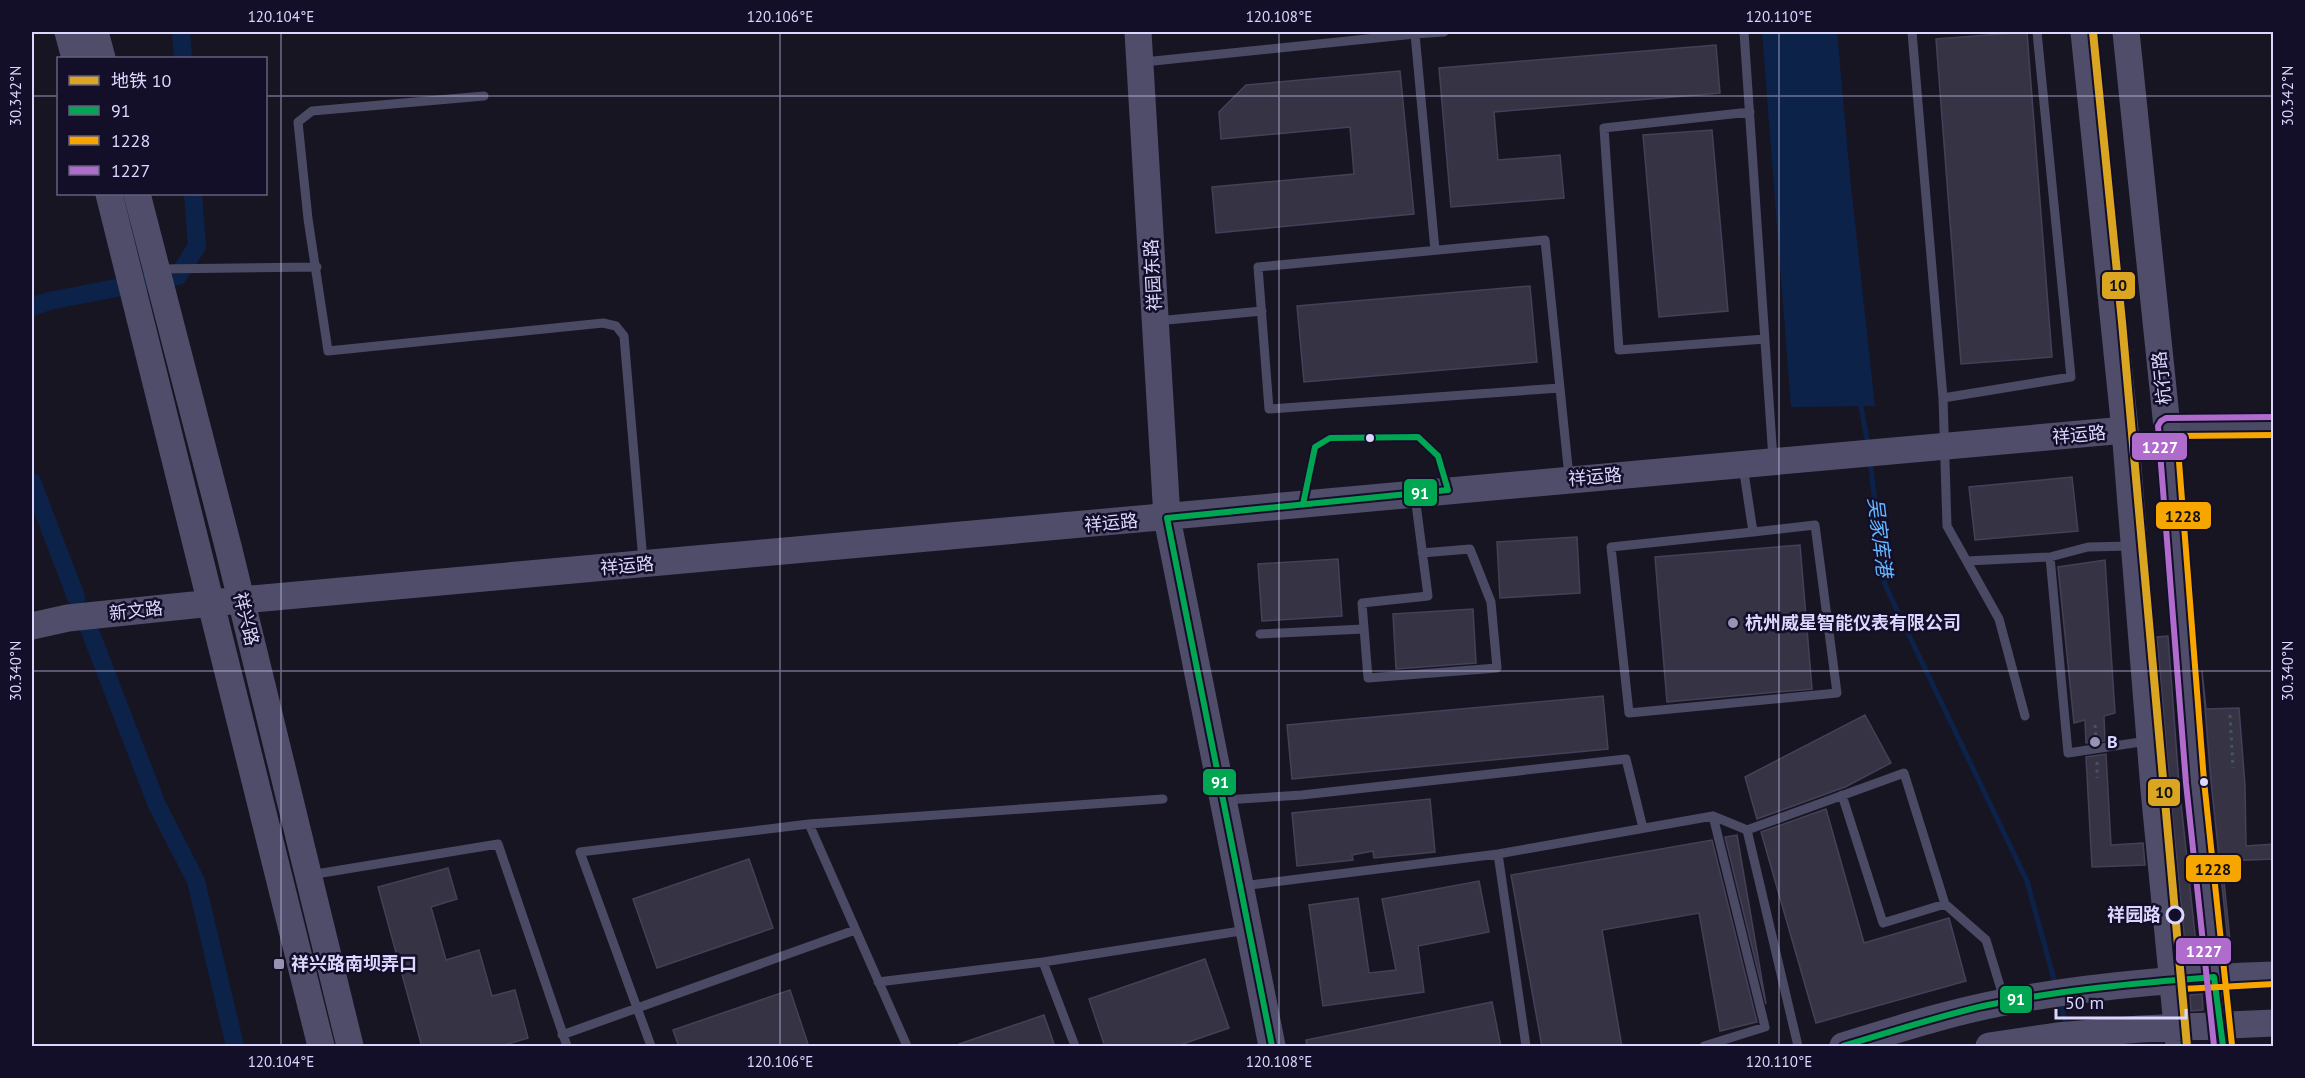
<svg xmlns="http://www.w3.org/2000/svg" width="2305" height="1078" viewBox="0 0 2305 1078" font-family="'PT Sans','Noto Sans SC',sans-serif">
	<rect width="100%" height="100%" fill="#181523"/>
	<path fill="#0c2249" d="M1762,32H1837L1850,177L1875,406L1791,407Z"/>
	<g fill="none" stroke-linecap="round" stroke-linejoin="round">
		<path stroke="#0c2249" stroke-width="5" d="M1860,401L1868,445
			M1870,460L1885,585L2027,881L2056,987
			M2060,1002L2067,1028"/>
		<path stroke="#0c2249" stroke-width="18" d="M181,32L183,58
			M32,307L49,301L178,276L197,246L193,194
			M32,482L76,597
			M88,626L157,805L196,881L235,1046"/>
	</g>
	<path fill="#363345" stroke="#454057" stroke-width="1.5" d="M2027,32L2052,357L1961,364L1936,39Z
		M1716,45L1720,93L1494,112L1498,160L1560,155L1564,198L1451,207L1439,68Z
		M1400,71L1414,214L1216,233L1212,187L1354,174L1350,127L1221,139L1219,112L1246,85Z
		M1712,130L1728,311L1659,317L1643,135Z
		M1530,286L1537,362L1304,382L1297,306Z
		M2072,477L2078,531L1975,540L1969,487Z
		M1577,537L1580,593L1500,598L1497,542Z
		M1800,545L1812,689L1667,702L1655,557Z
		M1338,559L1342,616L1262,621L1258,564Z
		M2105,560L2115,713L2104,716L2105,741L2086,743L2085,720L2074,723L2058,567Z
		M1473,609L1476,663L1396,669L1393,614Z
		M2168,636L2179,784L2198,963L2187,964L2170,789L2157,637Z
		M2202,671L2206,709L2239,708L2245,786L2246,846L2274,844V859L2222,861L2232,961H2230L2211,781Z
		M1603,696L1608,749L1292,779L1287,725Z
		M1865,715L1891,763L1845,787L1757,819L1745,777Z
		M2106,754L2111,845L2143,843L2145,865L2092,867L2086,757Z
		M1430,799L1435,852L1374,858L1373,851L1352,855L1353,860L1297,866L1292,813Z
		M1826,809L1864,943L1949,918L1966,981L1816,1023L1761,832Z
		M1737,835L1766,1004L1725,837Z
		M1712,840L1757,1022L1720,1031L1699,913L1602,930L1622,1047H1542L1511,875Z
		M749,859L773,928L657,968L633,899Z
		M448,868L457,899L431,907L446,960L479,950L492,996L515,990L528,1038L498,1047H422L378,887Z
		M1479,881L1489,932L1418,946L1424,992L1323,1006L1309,905L1358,898L1369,973L1396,970L1382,899Z
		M1205,959L1229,1028L1174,1047H1105L1089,999Z
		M790,990L809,1047H679L673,1030Z
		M2202,994L2203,1010L2191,1011L2190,995Z
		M1492,1002L1501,1047H1307L1306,1040Z
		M1044,1015L1055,1047H959V1044Z"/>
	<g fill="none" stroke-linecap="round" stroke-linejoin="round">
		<path stroke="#455363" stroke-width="3" stroke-dasharray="3 4.5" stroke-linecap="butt" d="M2230,715L2233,768
			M2095,725L2096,738
			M2097,762V778"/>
		<path stroke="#4b4a64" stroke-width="9" d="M1414,32L1415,34L1444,32
			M1744,32L1773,459
			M1912,32L1943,398L1947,526L1999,619L2025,716
			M1144,62L1415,34L1435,250
			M484,96L312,111L298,122L308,219L328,351L603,323L616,326L624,336L643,561
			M1750,112L1604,128L1619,350L1765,339
			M160,269L317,267
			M1157,321L1262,311
			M1560,388L1269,409L1258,267L1545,240L1569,477
			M1943,398L2071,377L2037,32
			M1743,466L1753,532L1611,547L1629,713L1837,693L1815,525L1753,532
			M1415,496L1428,596L1362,603L1368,678L1497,668L1491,602L1470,549L1422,553
			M1303,502L1315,447L1330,438L1418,437L1438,456L1448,489
			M2050,557L2068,753L2147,741
			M1967,561L2050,557L2088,547L2131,546
			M1260,634L1364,629
			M1842,795L1883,923L1945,904
			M1225,800L1302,795L1626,759L1643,828
			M809,824L907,1046
			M1498,854L1526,1046
			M310,875L498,844L567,1046
			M1242,886L1498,854L1713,816L1747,830
			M1043,962L1075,1046
			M878,982L1043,962L1247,930
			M562,1035L855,930
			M651,1046L580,852L809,824L1163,799
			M1704,1046L1765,1027L1713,816
			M1798,1046L1747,830L1904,773L1945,904L1986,940L2004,999"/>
		<path stroke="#4b4a64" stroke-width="20" d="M2167,427L2274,426"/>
		<path stroke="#4f4d6a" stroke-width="27" d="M68,32L75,58
			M95,32L102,58
			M1138,32L1167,518L1272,1046
			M2084,32L2125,430L2154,790L2179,1046
			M2126,32L2167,427L2195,782L2223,1046
			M109,194L321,1046
			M137,194L228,546L350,1046
			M32,626L68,618L241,600L2125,430
			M1843,1046C1896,1030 1950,1012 2005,1002C2094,985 2184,978 2274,975
			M1989,1046L2057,1036L2140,1029L2274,1023"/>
		<g stroke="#140f29" stroke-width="10">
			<path id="bus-1" d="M1167,518L1272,1046
				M1167,518L1448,490L1438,456L1418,437L1330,438L1315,447L1303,504
				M1843,1046C1890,1032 1936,1017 1983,1006C2059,990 2137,983 2214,977L2223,1046"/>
		</g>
		<g stroke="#140f29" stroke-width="10">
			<path id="bus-2" d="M2183,989L2274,984
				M2232,1045L2204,781L2177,436L2274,435"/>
		</g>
		<g stroke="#140f29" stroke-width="10">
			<path id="bus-3" d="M2214,1046L2186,783L2158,426L2161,421L2166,418L2274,417"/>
		</g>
		<use href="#bus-1" stroke="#00a651" stroke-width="6"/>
		<use href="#bus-2" stroke="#f7a600" stroke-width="6"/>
		<use href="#bus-3" stroke="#b06ccc" stroke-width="6"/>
		<g stroke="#140f29" stroke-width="12">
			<path id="metro-1" d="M2093,32L2122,322L2187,1046"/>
		</g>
		<use href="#metro-1" stroke="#daa520" stroke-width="8"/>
	</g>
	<path fill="none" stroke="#dcd7ff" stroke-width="1.5" stroke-opacity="0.45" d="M281,32V1046M780,32V1046M1279,32V1046M1779,32V1046M32,96H58M266,96H2274M32,671H2274"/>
	<g fill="#dcd7ff" stroke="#140f29" stroke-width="2">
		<circle cx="1370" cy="438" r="5"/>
		<circle cx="2204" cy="782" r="5"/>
	</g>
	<g fill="#9793b2" stroke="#140f29" stroke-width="2">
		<circle cx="1733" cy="623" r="6"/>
		<circle cx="2095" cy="742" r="6"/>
		<rect x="273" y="958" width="12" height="12" rx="3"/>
	</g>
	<circle fill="#140f29" stroke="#dcd7ff" stroke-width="3" cx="2175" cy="915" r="8"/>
	<g text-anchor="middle" stroke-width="5" stroke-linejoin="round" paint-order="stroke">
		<g font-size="18" fill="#dcd7ff" stroke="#140f29">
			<text transform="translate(1153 275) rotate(-93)" y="6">祥园东路</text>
			<text transform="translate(2162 378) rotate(-96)" y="6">杭行路</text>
			<text transform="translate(2079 435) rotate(-5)" y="6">祥运路</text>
			<text transform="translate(1595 477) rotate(-5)" y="6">祥运路</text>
			<text transform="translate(1111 523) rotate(-5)" y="6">祥运路</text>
			<text transform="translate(627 566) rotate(-5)" y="6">祥运路</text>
			<text transform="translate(136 611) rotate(-6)" y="6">新文路</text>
			<text transform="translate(246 619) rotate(76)" y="6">祥兴路</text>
		</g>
		<g font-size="18" font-weight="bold" fill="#dcd7ff" stroke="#140f29" text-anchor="start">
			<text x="1745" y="629">杭州威星智能仪表有限公司</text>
			<text x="2107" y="748">B</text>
			<text x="291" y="970">祥兴路南坝弄口</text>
		</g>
		<g font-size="18" font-weight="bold" fill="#dcd7ff" stroke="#140f29" text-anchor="end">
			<text x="2161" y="921">祥园路</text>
		</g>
		<g font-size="20" font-style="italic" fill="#65b7ff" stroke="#140f29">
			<text transform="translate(1880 537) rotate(83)" y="7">吴家库港</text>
		</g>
	</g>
	<g stroke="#140f29" stroke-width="2">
		<rect x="2101" y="271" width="35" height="29" rx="6" fill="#daa520"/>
		<rect x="2131" y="432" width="57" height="29" rx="6" fill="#b06ccc"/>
		<rect x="1403" y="478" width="35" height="29" rx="6" fill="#00a651"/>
		<rect x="2155" y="501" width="57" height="29" rx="6" fill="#f7a600"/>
		<rect x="1202" y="768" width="35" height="28" rx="6" fill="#00a651"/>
		<rect x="2147" y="778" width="34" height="29" rx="6" fill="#daa520"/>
		<rect x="2185" y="854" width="57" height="29" rx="6" fill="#f7a600"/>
		<rect x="2175" y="937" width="57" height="28" rx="6" fill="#b06ccc"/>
		<rect x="1999" y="985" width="34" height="29" rx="6" fill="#00a651"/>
	</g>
	<g font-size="16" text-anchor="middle" font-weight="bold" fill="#fff">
		<text x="2160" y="453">1227</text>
		<text x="1420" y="499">91</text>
		<text x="1220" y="788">91</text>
		<text x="2204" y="957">1227</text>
		<text x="2016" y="1005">91</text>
	</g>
	<g font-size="16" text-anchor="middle" font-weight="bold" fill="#111">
		<text x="2118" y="291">10</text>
		<text x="2183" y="522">1228</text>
		<text x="2164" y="798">10</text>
		<text x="2213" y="875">1228</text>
	</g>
	<rect width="2305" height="1078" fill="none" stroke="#140f29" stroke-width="66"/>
	<rect x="57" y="57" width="210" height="138" fill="#140f29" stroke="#645f7f" stroke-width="1.5"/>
	<rect x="69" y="76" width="30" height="9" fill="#daa520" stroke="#645f7f" stroke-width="1.5"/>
	<text x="111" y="87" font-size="18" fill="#dcd7ff">地铁 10</text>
	<rect x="69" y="106" width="30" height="9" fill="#00a651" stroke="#645f7f" stroke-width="1.5"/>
	<text x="111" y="117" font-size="18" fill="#dcd7ff">91</text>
	<rect x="69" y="136" width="30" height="9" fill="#f7a600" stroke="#645f7f" stroke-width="1.5"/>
	<text x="111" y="147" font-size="18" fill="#dcd7ff">1228</text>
	<rect x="69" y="166" width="30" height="9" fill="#b06ccc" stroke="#645f7f" stroke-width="1.5"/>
	<text x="111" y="177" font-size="18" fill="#dcd7ff">1227</text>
	<path d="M2056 1009v9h130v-9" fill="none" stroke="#dcd7ff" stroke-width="3"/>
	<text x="2065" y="1009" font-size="18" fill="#dcd7ff" stroke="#140f29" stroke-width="4.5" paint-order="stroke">50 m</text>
	<rect x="33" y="33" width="2239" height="1012" fill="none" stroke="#dcd7ff" stroke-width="2"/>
	<g font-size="15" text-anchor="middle" fill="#dcd7ff">
		<text x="281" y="22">120.104°E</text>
		<text x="780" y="22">120.106°E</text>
		<text x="1279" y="22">120.108°E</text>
		<text x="1779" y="22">120.110°E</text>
		<text transform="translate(16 96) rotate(-90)" y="5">30.342°N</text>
		<text transform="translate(2288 96) rotate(-90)" y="5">30.342°N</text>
		<text transform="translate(16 671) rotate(-90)" y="5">30.340°N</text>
		<text transform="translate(2288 671) rotate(-90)" y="5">30.340°N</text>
		<text x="281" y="1067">120.104°E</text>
		<text x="780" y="1067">120.106°E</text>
		<text x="1279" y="1067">120.108°E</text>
		<text x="1779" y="1067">120.110°E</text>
	</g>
</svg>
